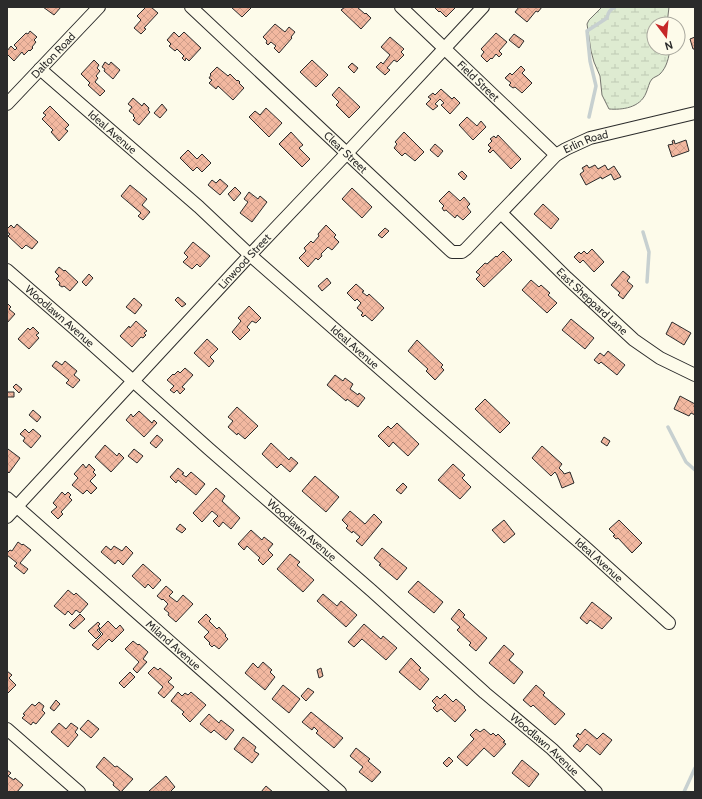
<svg xmlns="http://www.w3.org/2000/svg" width="702" height="799" viewBox="0 0 702 799" font-family="Cabin,sans-serif">
	<defs>
		<pattern id="wetland-marsh" width="20" height="14" patternUnits="userSpaceOnUse"><rect width="20" height="14" fill="#deebd1"/><path d="M1 5h8M5 5V1M11 12h8M15 12V8" fill="none" stroke="#bfcab4"/></pattern>
		<pattern id="building-cross-hatch" width="8" height="8" patternUnits="userSpaceOnUse"><rect width="8" height="8" fill="#f2b8a0"/><path d="M0 0l8 8M0 8l8-8" fill="none" stroke="#d09e8a"/></pattern>
	</defs>
	<rect width="100%" height="100%" fill="#fdfbea"/>
	<path fill="url(#wetland-marsh)" stroke="#74746e" d="M602,7H669L667,24H654V48H670C669,57 667,67 660,74C658,76 654,77 652,79C649,82 648,89 646,93C640,108 622,110 609,109L602,95L600,76L594,62L591,51L587,24L589,20Z"/>
	<g fill="none" stroke-linecap="round" stroke-linejoin="round">
		<path stroke="#c7d0d0" stroke-width="3.5" d="M589,117L596,86L590,61L587,31L607,18C608,12 610,10 615,7
			M643,232L649,252L647,282
			M668,427L686,462L695,470
			M684,792L695,768"/>
	</g>
	<path fill="url(#building-cross-hatch)" stroke="#2b2b2b" d="M43,7H61L54,15Z
		M146,7H151L158,13L144,28L146,29L141,34L134,28L141,20L137,16Z
		M231,7H252L242,17Z
		M345,7H357L365,14L366,13L371,18L361,29L341,10Z
		M434,7H456L446,17L440,11L439,12Z
		M519,7H542L538,12L536,11L527,22L515,12Z
		M275,24L285,32L289,27L295,32L291,37L292,38L279,53L274,48L276,46L271,42L268,45L266,43L267,41L263,37Z
		M30,31L37,37L34,40L36,42L32,47L33,48L30,51L29,50L24,55L22,52L14,61L7,54V51L11,46L15,50L17,48L14,45L26,33L28,34Z
		M174,32L179,37L184,32L201,48L189,61L186,58L185,61L182,58L184,56L177,49L175,51L169,46L171,44L167,40Z
		M496,33L507,42L499,51L502,54L499,57L496,54L492,59L491,58L487,62L481,56L484,52L481,49Z
		M514,34L524,41L519,48L509,40Z
		M390,37L404,49L401,52L404,55L397,62L394,60L387,68L390,70L385,75L376,67L381,62L383,64L390,55L381,47Z
		M695,37V49H693L690,39Z
		M94,60L99,65L97,68L100,71L96,76L98,78L95,82L105,91L100,96L88,85L90,83L81,74Z
		M312,60L328,75L316,87L300,72Z
		M105,62L109,65L111,62L120,70L113,79L104,71L105,69L102,67Z
		M352,63L358,68L354,73L348,67Z
		M521,66L525,70L522,73L532,83L522,93L515,87L513,88L509,85L511,83L505,78L510,73L512,75Z
		M217,67L228,76L230,74L237,81L238,80L240,82L239,83L244,88L233,100L218,86L216,89L209,83L212,80L209,78L211,75L210,74Z
		M339,87L360,107L349,118L336,105L339,102L332,95Z
		M441,89L452,99L454,97L460,103L450,114L441,105L444,103L440,99L435,104L438,106L433,110L426,104L431,99L428,97L433,93L435,95Z
		M133,98L142,106L144,103L149,108L148,110L150,112L139,125L133,120L135,118L133,116L134,115L129,111L132,107L128,104Z
		M162,104L167,110L160,118L154,113Z
		M50,106L69,125L65,129L68,131L59,141L51,132L53,130L42,119L46,115L43,113Z
		M266,108L282,123L269,137L249,117L255,111L260,115Z
		M467,117L477,126L481,121L486,127L473,140L459,125Z
		M291,132L303,145L299,148L310,159L302,167L279,144Z
		M404,132L424,152L415,161L405,153L402,156L394,148L397,144L395,142Z
		M498,135L521,159L511,169L493,150L490,153L488,151L491,148L488,145L492,141L490,139L494,136L496,138Z
		M674,140L675,144L686,140L689,151L672,157L668,145L673,144L672,141Z
		M435,144L443,151L438,157L430,150Z
		M188,150L197,159L202,154L211,163L202,172L197,167L193,171L180,158Z
		M587,165L589,168L595,165L598,169L605,165L608,170L614,166L621,177L614,180L611,174L602,179L601,177L586,185L580,174L584,171L582,168Z
		M462,171L467,176L464,180L458,174Z
		M220,179L228,186L220,195L208,185L212,180L216,183Z
		M130,185L147,199L142,205L150,212L143,220L138,216L141,213L121,196Z
		M235,187L241,193L234,201L228,194Z
		M352,188L372,207L362,218L342,199Z
		M449,191L460,201L464,197L470,204L467,207L471,212L463,220L457,215L455,218L446,210L444,211L442,208L444,206L439,201Z
		M249,192L258,199L260,196L267,202L252,222L240,213L248,202L244,199Z
		M543,204L559,219L551,229L534,214Z
		M17,224L38,242L32,249L26,245L22,249L8,236L10,234L7,232V229L11,225L14,228Z
		M326,225L336,235L334,237L339,242L332,250L328,247L321,254L322,256L318,260L316,258L308,267L299,258L306,251L304,248L311,241L313,243L319,236L318,234Z
		M385,228L389,231L382,238L378,235Z
		M193,242L210,256L200,267L197,264L192,269L183,262L188,257L184,253Z
		M592,249L604,262L594,272L583,260L580,263L574,257L579,252L581,254L584,251L587,254Z
		M503,251L512,260L484,287L476,279L480,275L476,272L485,263L487,264L496,256L497,257Z
		M59,267L64,271L65,270L78,282L70,291L64,286L62,287L59,285L60,283L56,279L59,276L55,272Z
		M623,271L630,277L627,281L633,286L623,299L618,295L620,293L611,285Z
		M89,274L93,278L86,286L82,282Z
		M327,278L331,283L322,291L318,286Z
		M531,280L539,287L541,285L550,293L548,295L557,303L547,313L522,290Z
		M356,284L364,291L362,292L367,296L369,294L384,308L372,321L365,315L363,317L361,315L363,313L357,308L361,303L357,299L355,301L347,293Z
		M178,297L186,304L182,307L175,300Z
		M134,298L142,305L135,314L126,307Z
		M8,304L11,307L9,309L15,314L7,323V306Z
		M249,306L261,318L256,323L252,321L247,327L250,330L240,340L232,332L241,321L238,318Z
		M571,319L594,338L585,349L562,330Z
		M136,321L147,331L144,333L146,335L143,338L141,337L132,347L120,336L129,326L130,328Z
		M672,322L691,333L684,345L666,334Z
		M33,327L39,333L36,335L39,338L29,349L18,339L28,328L30,330Z
		M207,339L218,349L210,357L214,361L209,367L194,353Z
		M417,340L443,365L441,367L444,370L435,380L426,371L428,369L408,351Z
		M608,351L625,365L617,375L601,362L599,364L594,360L600,353L604,356Z
		M56,361L62,365L65,361L77,371L74,375L80,380L73,388L66,383L69,380L52,366Z
		M185,368L193,375L182,387L185,389L180,394L177,390L174,393L170,390L174,386L167,380L173,374L174,375L178,371L180,373Z
		M335,375L343,381L345,378L353,384L350,389L358,395L359,393L365,398L358,407L347,399L346,401L327,385Z
		M16,384L22,389L19,393L13,387Z
		M7,392H14V397H7Z
		M680,396L695,404L694,407L695,408V415L691,413L689,416L674,409Z
		M485,399L510,423L500,433L475,409Z
		M237,407L258,426L245,439L238,433L237,435L228,427L233,421L228,417Z
		M33,410L41,417L37,422L29,415Z
		M139,411L152,423L154,420L157,423L144,437L126,420L131,414L133,417Z
		M397,423L419,444L408,456L393,442L389,447L378,436L388,426L391,429Z
		M25,429L29,433L33,429L41,436L31,448L23,441L25,438L20,434Z
		M157,435L163,440L156,448L150,443Z
		M604,437L610,441L607,446L601,442Z
		M271,443L289,460L291,457L298,463L290,472L281,464L277,468L262,454Z
		M105,445L117,456L119,453L124,458L111,472L95,457Z
		M542,446L562,464L559,468L563,472L564,474L570,472L574,483L562,488L557,475L555,472L551,476L532,458Z
		M8,449L20,458L9,473L7,471V451Z
		M134,449L143,456L137,463L128,456Z
		M83,464L86,468L89,464L95,470L93,472L96,475L90,481L97,488L91,494L87,490L83,494L72,485L78,478L74,474Z
		M453,464L465,475L462,478L471,487L460,499L438,480Z
		M178,468L184,473L182,474L186,477L191,472L205,484L196,495L178,480L176,483L170,477Z
		M315,476L339,497L326,512L302,491Z
		M403,483L407,487L401,494L396,490Z
		M216,488L225,496L222,501L240,518L231,529L223,522L219,527L213,521L218,516L212,511L202,522L193,513Z
		M62,492L65,495L68,492L71,495L69,497L72,500L61,512L63,514L58,519L51,512L57,507L53,503Z
		M350,511L365,524L374,514L382,522L362,546L356,541L360,537L353,531L352,533L346,528L348,526L342,520Z
		M504,520L515,534L504,543L492,530Z
		M619,520L642,543L632,553L618,538L616,539L613,536L615,535L609,529Z
		M180,524L186,529L182,533L176,529Z
		M251,530L262,540L264,537L273,544L268,550L273,555L263,565L258,560L260,558L247,546L244,550L238,544Z
		M18,542L22,545L23,544L31,550L20,563L28,569L24,574L14,566L17,563L7,555V553L10,550L12,551Z
		M106,546L111,550L114,546L122,551L126,546L133,553L123,565L118,560L115,564L101,552Z
		M382,548L407,568L397,580L379,565L381,564L374,558Z
		M290,554L300,562L297,565L314,580L303,592L277,569Z
		M143,564L161,580L153,589L148,584L145,588L132,576Z
		M418,581L443,602L434,613L408,592Z
		M166,586L173,592L169,596L177,602L183,595L193,604L176,622L168,615L169,613L164,609L168,604L163,599L162,600L157,596Z
		M68,590L74,595L76,593L88,604L80,613L76,610L72,615L68,611L65,615L54,606Z
		M323,594L337,606L341,601L357,615L346,627L317,601Z
		M592,602L612,618L602,629L590,620L587,624L580,618Z
		M459,609L465,615L463,617L487,638L476,651L469,645L471,643L457,630L460,627L451,619Z
		M80,614L85,619L74,629L69,625Z
		M206,614L211,619L209,621L217,629L219,627L226,635L225,636L228,639L219,649L214,645L212,647L209,644L210,643L204,637L209,632L198,622Z
		M108,621L116,629L120,625L124,630L112,642L109,639L98,650L92,645L103,634L99,630Z
		M98,622L100,624L98,626L100,628L97,630L101,634L96,639L88,631Z
		M364,624L381,639L383,636L397,648L386,660L362,639L354,647L348,642Z
		M133,641L138,645L139,644L148,652L143,659L147,662L137,673L133,669L139,662L125,649Z
		M504,645L514,654L509,660L523,672L514,684L489,663Z
		M411,658L421,668L419,670L429,679L420,690L399,672Z
		M263,662L272,670L270,672L275,677L265,690L245,673L253,663L258,668Z
		M154,667L158,670L160,668L172,678L168,682L174,687L164,698L158,693L163,687L148,673Z
		M321,668L323,676L319,678L317,670Z
		M7,671L12,675L9,678L16,685L7,694Z
		M130,672L135,677L124,688L119,683Z
		M283,685L300,699L289,713L272,699Z
		M536,685L545,693L543,695L565,714L555,725L533,705L531,707L523,700Z
		M308,688L314,692L306,701L301,696Z
		M178,692L182,696L185,693L188,695L191,692L206,705L190,722L182,714L184,712L171,701Z
		M445,694L453,702L456,699L465,707L464,708L466,710L455,722L441,709L437,712L433,708L436,705L432,701L437,696L440,699Z
		M56,700L60,704L54,711L50,708Z
		M39,702L44,706L42,710L45,713L36,724L33,722L31,725L22,718L25,715L23,714L32,704L35,706Z
		M311,712L343,738L334,748L316,733L318,731L314,727L312,730L302,722Z
		M209,714L219,723L221,720L234,730L226,740L214,730L211,733L200,724Z
		M88,720L99,729L91,738L80,729Z
		M59,723L66,729L71,723L78,728L75,732L78,735L68,747L51,732Z
		M476,729L480,732L484,729L491,735L493,733L496,736L498,734L505,741L503,742L506,744L494,757L484,748L467,766L457,757L474,739L470,735Z
		M585,729L597,739L603,733L612,740L600,755L587,744L580,752L573,746L579,739L576,736L578,733L580,735Z
		M243,737L256,747L254,751L259,754L252,763L234,749Z
		M356,748L370,759L368,761L381,772L372,782L359,772L363,767L350,756Z
		M104,757L115,767L117,766L133,779L121,792L113,785L114,783L96,767Z
		M449,757L453,761L447,767L443,763Z
		M522,760L539,774L529,787L512,773Z
		M7,770L11,773L8,776L14,780L15,778L23,785L17,792H7Z
		M166,776L175,787L170,792H150L149,791Z
		M266,786L273,792H261Z"/>
	<g fill="none" stroke-linecap="round" stroke-linejoin="round">
		<g stroke="#2b2b2b" stroke-width="14">
			<g id="minor">
				<path id="s1" d="M191,7L452,252H462L466,249L556,155L566,149L590,138L695,113"/>
				<path id="s2" d="M401,7L556,155"/>
				<path id="s3" d="M40,69L199,207L250,255L427,410L585,547L669,623"/>
				<path id="s4" d="M7,104L99,7"/>
				<path id="s5" d="M501,213L567,278L634,340L660,358L695,375"/>
				<path id="s6" d="M7,270L75,329L209,449L372,591L485,693L552,749L596,792"/>
				<path id="s7" d="M7,498L340,792"/>
				<path id="s8" d="M7,517L250,255L347,153L483,7"/>
				<path d="M7,729L79,792"/>
			</g>
		</g>
		<use href="#minor" stroke="#fdfbea" stroke-width="12"/>
	</g>
	<g text-anchor="middle" stroke-width="3" stroke-linejoin="round" paint-order="stroke">
		<g font-size="11" fill="#2b2b2b" stroke="#fdfbea">
			<text dy="4" stroke="none"><textPath href="#s4" startOffset="67">Dalton Road</textPath></text>
			<text dy="4" stroke="none"><textPath href="#s2" startOffset="107">Field Street</textPath></text>
			<text dy="4" stroke="none"><textPath href="#s3" startOffset="96">Ideal Avenue</textPath></text>
			<text dy="4" stroke="none"><textPath href="#s1" startOffset="536">Erlin Road</textPath></text>
			<text dy="4" stroke="none"><textPath href="#s1" startOffset="212">Clear Street</textPath></text>
			<text dy="4" stroke="none"><textPath href="#s8" startOffset="349">Linwood Street</textPath></text>
			<text dy="4" stroke="none"><textPath href="#s5" startOffset="127">East Sheppard Lane</textPath></text>
			<text dy="4" stroke="none"><textPath href="#s6" startOffset="70">Woodlawn Avenue</textPath></text>
			<text dy="4" stroke="none"><textPath href="#s3" startOffset="420">Ideal Avenue</textPath></text>
			<text dy="4" stroke="none"><textPath href="#s6" startOffset="393">Woodlawn Avenue</textPath></text>
			<text dy="4" stroke="none"><textPath href="#s3" startOffset="744">Ideal Avenue</textPath></text>
			<text dy="4" stroke="none"><textPath href="#s7" startOffset="222">Miland Avenue</textPath></text>
			<text dy="4" stroke="none"><textPath href="#s6" startOffset="717">Woodlawn Avenue</textPath></text>
		</g>
	</g>
	<rect width="702" height="799" fill="none" stroke="#2b2b2b" stroke-width="16"/>
	<g transform="translate(666 36) rotate(164)"><circle r="19" fill="#fdfbea" stroke="#a9a89e"/>
	<path d="M0-3L7 15L0 10L-7 15Z" fill="#c62828"/>
	<text y="-6" font-size="11" font-weight="bold" text-anchor="middle" fill="#2b2b2b">N</text>
	</g>
</svg>
